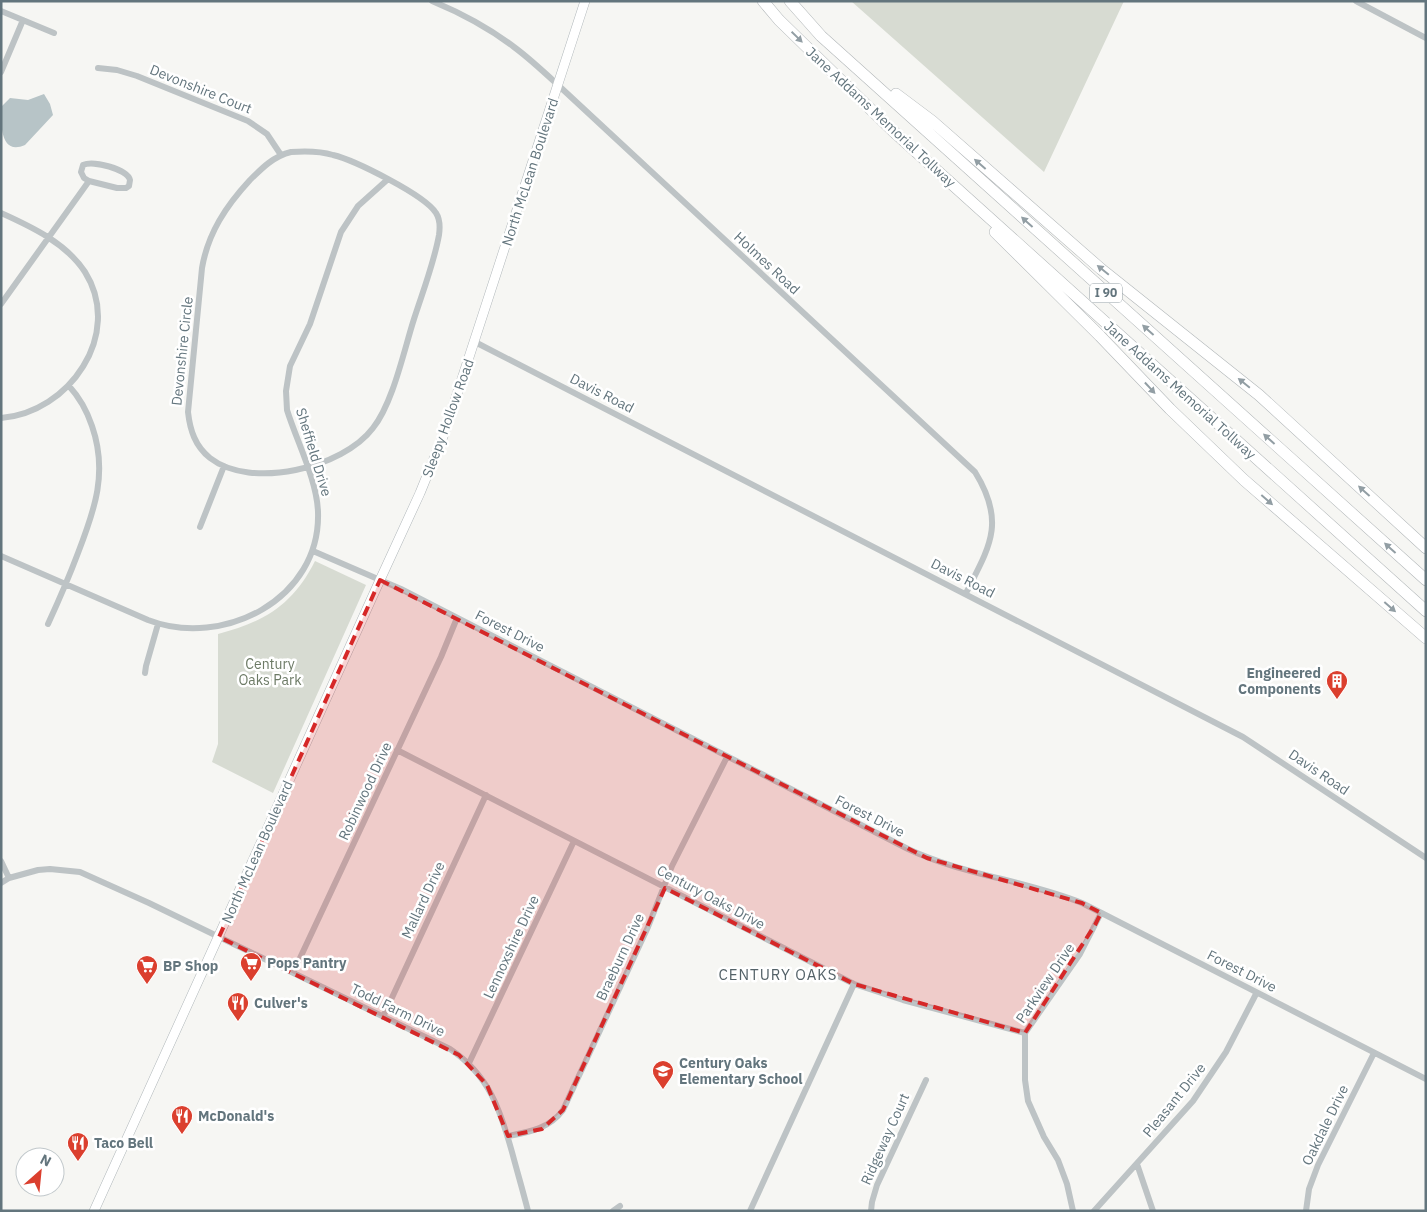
<svg xmlns="http://www.w3.org/2000/svg" width="1427" height="1212" viewBox="0 0 1427 1212" font-family="'IBM Plex Sans',sans-serif">
	<rect width="100%" height="100%" fill="#f6f6f3"/>
	<path fill="#d7dbd2" d="M851,1H1124L1044,172Z
		M315,561L366,585L273,793L212,762L218,744V634C264,622 293,605 315,561Z"/>
	<path fill="#b7c4c7" d="M44,94L50,104L53,115L25,145C0,156 1,124 1,107L10,98L28,100Z"/>
	<g fill="none" stroke-linecap="round" stroke-linejoin="round">
		<g stroke="#b0b7ba" stroke-width="10">
			<path id="secondary" d="M94,1211L380,580L420,493L444,434L585,1"/>
		</g>
		<g stroke="#b1b6b8" stroke-width="12">
			<path id="motorway" d="M763,1L779,20L893,131L1426,611
				M790,1L821,36L1426,580
				M896,94L932,121L1101,269L1259,395L1426,548
				M995,232L1100,336L1170,409L1244,480L1426,638"/>
		</g>
		<path stroke="#bdc3c5" stroke-width="6" d="M432,1C461,13 489,28 514,47C529,58 544,72 558,85L975,472C1006,522 990,546 966,593
			M1356,1L1426,38
			M1,11L54,33
			M98,68L117,70L137,76L248,121L267,134L281,155
			M1,72L23,20
			M291,152C305,151 320,151 333,155C354,160 425,195 436,213C440,219 440,228 439,235C434,263 423,291 414,319C404,350 393,403 373,428C343,468 251,490 210,458C195,446 190,430 188,412L202,268C208,233 226,206 250,180C262,168 274,156 291,152Z
			M1,213C32,227 66,243 85,272C124,334 69,413 1,418
			M1,304L89,181L117,188H126L129,186L130,180C127,169 93,160 83,165L81,172L84,178L89,181
			M475,342L1243,737L1426,858
			M200,527L224,466
			M313,551L401,589L908,849C963,875 1025,880 1082,903L1426,1079
			M1,556L148,620C223,649 321,599 318,512C317,480 297,442 287,410L286,391L290,366L310,324L341,232L358,206L387,180
			M48,624C59,600 69,577 78,553C95,509 108,472 92,426C87,411 80,398 69,386
			M145,673L146,666L158,624
			M397,750L854,984L903,1000L1025,1033
			M1,861L9,878
			M1,883L9,878L38,870L50,869L80,872L149,903L450,1049C489,1075 500,1109 512,1152C517,1171 523,1191 528,1211
			M293,973L441,657L457,618
			M383,1017L486,795
			M469,1063L574,841
			M508,1136C529,1132 549,1129 563,1110L648,927L672,866L727,757
			M1137,1164L1153,1211
			M613,1211L620,1206
			M750,1211L854,984
			M871,1211L872,1202L877,1185L926,1080
			M1073,1211L1067,1184L1058,1160L1044,1137L1028,1101L1025,1080V1033L1080,954L1101,913
			M1094,1211L1193,1101L1226,1052L1256,994
			M1306,1211L1309,1189L1318,1165L1374,1053"/>
		<use href="#secondary" stroke="#fff" stroke-width="9"/>
		<use href="#motorway" stroke="#fff" stroke-width="11"/>
	</g>
	<defs><path id="oneway-solid" d="M-6-.8H1V-3.2L6.5 0L1 3.2V.8H-6Z" transform="scale(1.25)"/></defs>
	<g fill="#929ea4">
		<use href="#oneway-solid" transform="translate(797 37) rotate(44)"/>
		<use href="#oneway-solid" transform="translate(980 164) rotate(-139)"/>
		<use href="#oneway-solid" transform="translate(1027 222) rotate(-138)"/>
		<use href="#oneway-solid" transform="translate(1103 270) rotate(-141)"/>
		<use href="#oneway-solid" transform="translate(1148 330) rotate(-138)"/>
		<use href="#oneway-solid" transform="translate(1244 383) rotate(-141)"/>
		<use href="#oneway-solid" transform="translate(1150 388) rotate(47)"/>
		<use href="#oneway-solid" transform="translate(1269 439) rotate(-138)"/>
		<use href="#oneway-solid" transform="translate(1364 491) rotate(-138)"/>
		<use href="#oneway-solid" transform="translate(1267 500) rotate(41)"/>
		<use href="#oneway-solid" transform="translate(1390 548) rotate(-138)"/>
		<use href="#oneway-solid" transform="translate(1390 607) rotate(41)"/>
	</g>
	<path fill="#d62828" fill-opacity="0.2" stroke="#d62828" stroke-width="4" stroke-dasharray="10 6" stroke-linejoin="round" d="M380,580L927,858L1082,903L1101,913L1095,925L1025,1033L854,984L665,888L563,1110L542,1129L508,1136L487,1085L459,1055L219,937Z"/>
	<defs>
		<g id="building-pin" transform="scale(1.125)"><path d="M0 17L-7.5 6A9.5 9.5 0 1 1 7.5 6Z" fill="#db3f2e" stroke="#fff"/><path d="M-4-6H4V6H1V3H-1V6H-4ZM-2.5-4.3h1.7v1.8h-1.7ZM.8-4.3h1.7v1.8H.8ZM-2.5-1h1.7V.8h-1.7ZM.8-1h1.7V.8H.8Z" fill="#fff"/></g>
		<g id="supermarket-pin" transform="scale(1.125)"><path d="M0 17L-7.5 6A9.5 9.5 0 1 1 7.5 6Z" fill="#db3f2e" stroke="#fff"/><path d="M-6-5.5h2.5l.6 2H6L4.5 2H-2.5L-4.4-4H-6ZM-1.5 3.2a1.3 1.3 0 1 0 .1 0ZM3 3.2a1.3 1.3 0 1 0 .1 0Z" fill="#fff"/></g>
		<g id="restaurant-pin" transform="scale(1.125)"><path d="M0 17L-7.5 6A9.5 9.5 0 1 1 7.5 6Z" fill="#db3f2e" stroke="#fff"/><path d="M-5-6h1v4h1v-4h1v4h1v-4h1v5L-1.5 .5V6h-2V.5L-5-1ZM5-6V6H3V1.5H1.5Q1.5-4 5-6Z" fill="#fff"/></g>
		<g id="school-pin" transform="scale(1.125)"><path d="M0 17L-7.5 6A9.5 9.5 0 1 1 7.5 6Z" fill="#db3f2e" stroke="#fff"/><path d="M0-5L7-2L0 1L-7-2ZM-4 1L0 2.5L4 1V4Q0 6-4 4Z" fill="#fff"/></g>
	</defs>
	<g fill-rule="evenodd">
		<use href="#building-pin" x="1337" y="681"/>
		<use href="#supermarket-pin" x="251" y="963"/>
		<use href="#supermarket-pin" x="147" y="966"/>
		<use href="#restaurant-pin" x="238" y="1003"/>
		<use href="#school-pin" x="663" y="1071"/>
		<use href="#restaurant-pin" x="182" y="1116"/>
		<use href="#restaurant-pin" x="78" y="1143"/>
	</g>
	<g text-anchor="middle" stroke-width="5" stroke-linejoin="round" paint-order="stroke">
		<rect fill="#fff" stroke="#929ea4" stroke-width="1" x="1090" y="283.5" width="32" height="19" rx="4"/>
		<g font-size="12" font-weight="bold" fill="#63757d">
			<text x="1106" y="297">I 90</text>
		</g>
		<g font-size="14" fill="#63757d" stroke="#fff">
			<text transform="translate(201 89) rotate(22)" y="5">Devonshire Court</text>
			<text transform="translate(881 117) rotate(43)" y="5">Jane Addams Memorial Tollway</text>
			<text transform="translate(530 172) rotate(-72)" y="5">North McLean Boulevard</text>
			<text transform="translate(767 263) rotate(43)" y="5">Holmes Road</text>
			<text transform="translate(182 351) rotate(-84)" y="5">Devonshire Circle</text>
			<text transform="translate(1180 390) rotate(42)" y="5">Jane Addams Memorial Tollway</text>
			<text transform="translate(602 393) rotate(27)" y="5">Davis Road</text>
			<text transform="translate(448 418) rotate(-70)" y="5">Sleepy Hollow Road</text>
			<text transform="translate(314 452) rotate(73)" y="5">Sheffield Drive</text>
			<text transform="translate(963 578) rotate(27)" y="5">Davis Road</text>
			<text transform="translate(510 631) rotate(27)" y="5">Forest Drive</text>
			<text transform="translate(1319 772) rotate(34)" y="5">Davis Road</text>
			<text transform="translate(365 791) rotate(-65)" y="5">Robinwood Drive</text>
			<text transform="translate(870 816) rotate(27)" y="5">Forest Drive</text>
			<text transform="translate(257 852) rotate(-66)" y="5">North McLean Boulevard</text>
			<text transform="translate(711 897) rotate(28)" y="5">Century Oaks Drive</text>
			<text transform="translate(423 900) rotate(-65)" y="5">Mallard Drive</text>
			<text transform="translate(511 947) rotate(-65)" y="5">Lennoxshire Drive</text>
			<text transform="translate(620 957) rotate(-65)" y="5">Braeburn Drive</text>
			<text transform="translate(1242 971) rotate(27)" y="5">Forest Drive</text>
			<text transform="translate(1045 983) rotate(-56)" y="5">Parkview Drive</text>
			<text transform="translate(398 1010) rotate(26)" y="5">Todd Farm Drive</text>
			<text transform="translate(1174 1100) rotate(-51)" y="5">Pleasant Drive</text>
			<text transform="translate(1325 1125) rotate(-64)" y="5">Oakdale Drive</text>
			<text transform="translate(885 1139) rotate(-66)" y="5">Ridgeway Court</text>
		</g>
		<g font-size="14" fill="#6c7a65" stroke="#fff">
			<text x="270" y="669">Century<tspan x="270" dy="16">Oaks Park</tspan></text>
		</g>
		<g font-size="14" font-weight="bold" fill="#63757d" stroke="#fff" text-anchor="start">
			<text x="1321" y="678" text-anchor="end">Engineered<tspan x="1321" dy="16">Components</tspan></text>
			<text x="267" y="968">Pops Pantry</text>
			<text x="163" y="971">BP Shop</text>
			<text x="254" y="1008">Culver's</text>
			<text x="679" y="1068">Century Oaks<tspan x="679" dy="16">Elementary School</tspan></text>
			<text x="198" y="1121">McDonald's</text>
			<text x="94" y="1148">Taco Bell</text>
		</g>
		<g font-size="15" letter-spacing="1" fill="#546268" stroke="#fff">
			<text x="778" y="980">CENTURY OAKS</text>
		</g>
	</g>
	<rect width="1427" height="1212" fill="none" stroke="#63757d" stroke-width="5"/>
	<g transform="translate(40 1172) rotate(27)"><circle r="24" fill="#ffffff" stroke="#c1c8cb"/>
	<path d="M0-4L9 19L0 12L-9 19Z" fill="#db3f2e"/>
	<text y="-8" font-size="14" font-weight="bold" text-anchor="middle" fill="#63757d">N</text>
	</g>
</svg>
